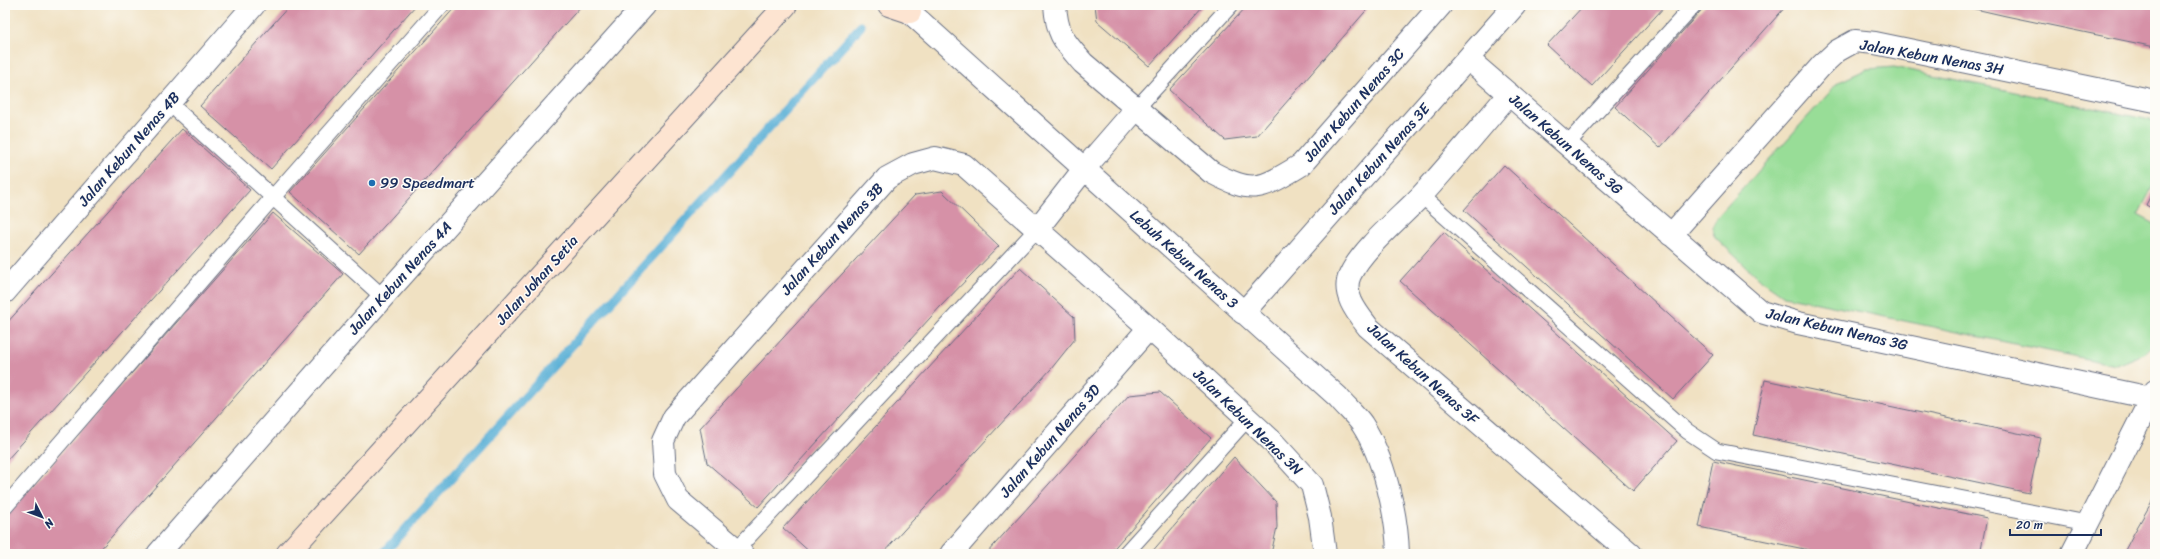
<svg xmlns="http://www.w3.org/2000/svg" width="2160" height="559" viewBox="0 0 2160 559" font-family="Sriracha,sans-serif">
	<rect width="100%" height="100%" fill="#fdfcf7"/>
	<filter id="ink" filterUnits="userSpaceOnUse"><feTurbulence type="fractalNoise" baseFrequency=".025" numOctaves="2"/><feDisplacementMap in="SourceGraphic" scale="8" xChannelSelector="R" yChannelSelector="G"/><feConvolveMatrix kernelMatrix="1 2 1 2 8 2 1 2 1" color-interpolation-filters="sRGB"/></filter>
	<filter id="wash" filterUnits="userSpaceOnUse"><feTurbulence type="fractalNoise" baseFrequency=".012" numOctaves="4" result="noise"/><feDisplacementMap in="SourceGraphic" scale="16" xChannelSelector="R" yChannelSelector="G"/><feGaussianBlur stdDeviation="0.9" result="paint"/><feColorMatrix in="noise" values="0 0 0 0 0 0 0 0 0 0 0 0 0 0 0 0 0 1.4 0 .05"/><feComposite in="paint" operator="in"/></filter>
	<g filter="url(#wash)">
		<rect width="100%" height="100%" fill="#f0e1c2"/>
		<path fill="#98dd97" stroke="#5a867a" d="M1894,67L2155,121V182L2138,215L2155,224V343L2145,353L2116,365L1784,296L1757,277L1715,237L1712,227L1718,216L1839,82L1867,69Z"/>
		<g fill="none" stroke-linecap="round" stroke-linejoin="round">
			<path stroke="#58afd5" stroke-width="9" d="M383,554L861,26"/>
		</g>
		<g id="blocks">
			<path fill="#d691a7" d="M290,5H416L271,169L200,106Z
				M457,5H582L359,254L290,192Z
				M1095,5H1204L1149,66L1097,21Z
				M1248,5H1371L1257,136L1225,140L1169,90Z
				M1584,5H1666L1592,86L1547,45Z
				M1706,5H1787L1660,148L1615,107Z
				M1958,5H2155V47L2006,16Z
				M182,129L250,190L5,462V325Z
				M1504,165L1713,355L1673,399L1464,210Z
				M2155,187V210L2146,205Z
				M942,191L999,246L940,307L758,507L707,463L700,428L915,195Z
				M273,213L343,274L98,552L91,554H5V517Z
				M1444,232L1677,441L1633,491L1400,281Z
				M1020,268L1074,317L1075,339L1051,369L882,554H812L783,528Z
				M1765,380L2041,438L2029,493L1753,435Z
				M1160,392L1211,438L1109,554H986L1129,395Z
				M1234,457L1276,502L1277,527L1271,554H1150Z
				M1713,461L1987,518L1980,554H1828L1699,527Z
				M2155,496V554H2123L2134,533Z"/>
		</g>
	</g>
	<g filter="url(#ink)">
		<use href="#blocks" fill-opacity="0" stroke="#666d81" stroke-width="1"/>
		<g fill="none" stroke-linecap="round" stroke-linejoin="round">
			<g stroke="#666d81" stroke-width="17">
				<path id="lane" d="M169,103L383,297
					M1136,109L1231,5
					M1568,143L1694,5
					M1421,195L1687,431L1717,451L2087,523
					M5,507L274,196L442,5
					M737,549L1038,228
					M1125,554L1248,418"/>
			</g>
			<g stroke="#666d81" stroke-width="24">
				<path id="street" d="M902,5L1338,397C1345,406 1355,414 1362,424C1384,458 1397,514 1398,554
					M1055,5C1057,35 1064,41 1083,63L1211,172C1254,195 1261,189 1301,165L1441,5
					M1468,59L1761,312L1798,323L2151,398
					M1509,94C1480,128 1451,163 1421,196C1400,218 1362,249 1350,275C1341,294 1358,314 1368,327L1631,554
					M1038,228L1084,169L1136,109
					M1671,235L1822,65L1837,51L1855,41L1875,43L2155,101
					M5,292L254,5
					M1243,313L1515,5
					M158,554L383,297L645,5
					M742,554L678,500L665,474L663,441L674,417L887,178L913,164L935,158L964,165L1149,328L1271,440L1312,485L1320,517L1325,554
					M951,554L1149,328
					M2072,554L2155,391"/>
			</g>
			<g stroke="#666d81" stroke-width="24">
				<path id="secondary" d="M889,5L910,12
					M287,554L786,5"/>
			</g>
			<use href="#lane" stroke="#fff" stroke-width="15"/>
			<use href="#street" stroke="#fff" stroke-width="22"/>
			<use href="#secondary" stroke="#fde4d1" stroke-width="22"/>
		</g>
	</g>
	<circle fill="#1f6fb2" stroke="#fdfcf7" stroke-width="1.5" cx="372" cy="183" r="4"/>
	<g text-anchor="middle" stroke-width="3" stroke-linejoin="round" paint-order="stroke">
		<g font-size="15" fill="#1b2f5e" stroke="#fdfcf7">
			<text transform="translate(1932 57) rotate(10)" y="5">Jalan Kebun Nenas 3H</text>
			<text transform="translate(1354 105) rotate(-49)" y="5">Jalan Kebun Nenas 3C</text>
			<text transform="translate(1566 144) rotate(41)" y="5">Jalan Kebun Nenas 3G</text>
			<text transform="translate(129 149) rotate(-49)" y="5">Jalan Kebun Nenas 4B</text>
			<text transform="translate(1379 159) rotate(-48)" y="5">Jalan Kebun Nenas 3E</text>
			<text transform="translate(832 239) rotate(-48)" y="5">Jalan Kebun Nenas 3B</text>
			<text transform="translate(1184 259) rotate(42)" y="5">Lebuh Kebun Nenas 3</text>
			<text transform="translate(400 278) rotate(-48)" y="5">Jalan Kebun Nenas 4A</text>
			<text transform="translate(537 280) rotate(-48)" y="5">Jalan Johan Setia</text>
			<text transform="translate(1837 329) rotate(13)" y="5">Jalan Kebun Nenas 3G</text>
			<text transform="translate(1423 374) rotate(42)" y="5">Jalan Kebun Nenas 3F</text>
			<text transform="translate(1248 422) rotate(44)" y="5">Jalan Kebun Nenas 3N</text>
			<text transform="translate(1050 441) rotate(-49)" y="5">Jalan Kebun Nenas 3D</text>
		</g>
		<g font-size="15" fill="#1b2f5e" stroke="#fdfcf7" text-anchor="start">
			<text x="380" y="188">99 Speedmart</text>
		</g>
	</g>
	<rect width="2160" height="559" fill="none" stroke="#fdfcf7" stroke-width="20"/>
	<g transform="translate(42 517) rotate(132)" stroke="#fdfcf7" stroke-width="3" paint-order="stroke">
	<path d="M0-3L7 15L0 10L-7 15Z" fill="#1b2f5e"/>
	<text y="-6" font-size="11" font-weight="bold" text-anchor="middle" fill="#1b2f5e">N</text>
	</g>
	<path d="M2010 529v6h91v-6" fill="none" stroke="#1b2f5e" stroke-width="2"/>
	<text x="2016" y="529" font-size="12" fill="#1b2f5e" stroke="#fdfcf7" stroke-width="3" paint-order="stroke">20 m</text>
</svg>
